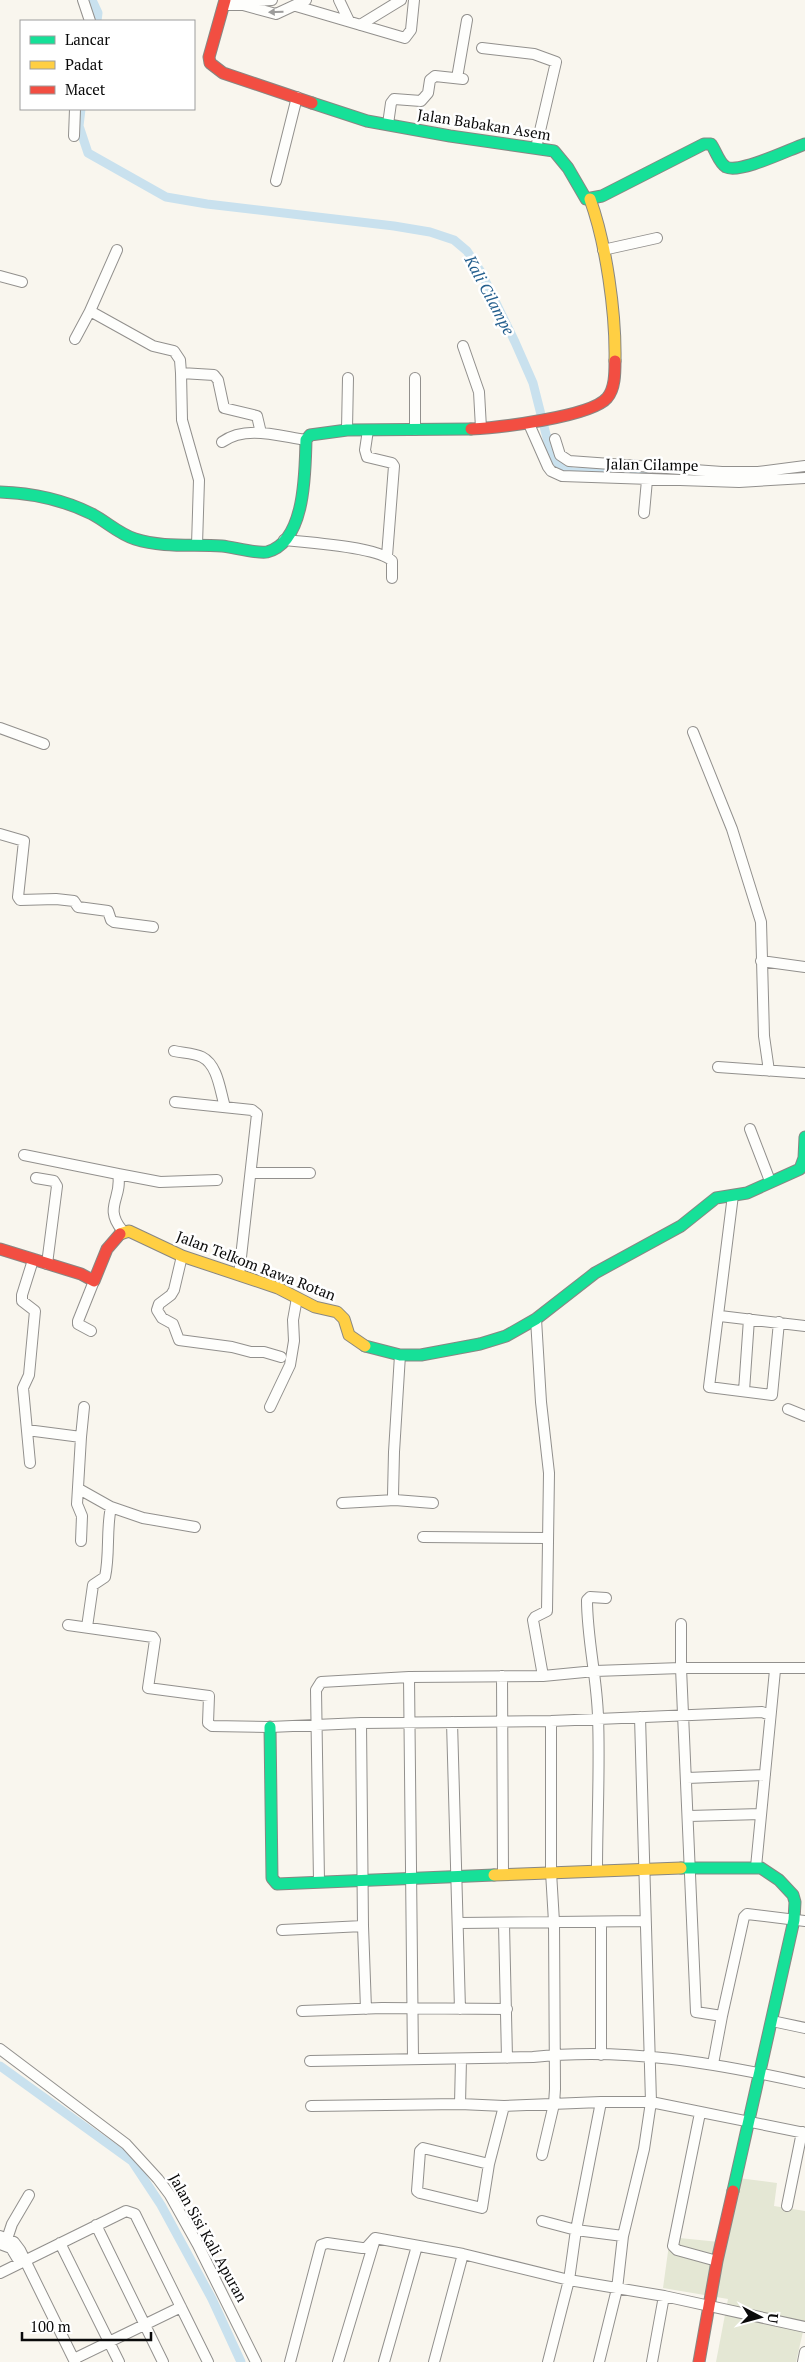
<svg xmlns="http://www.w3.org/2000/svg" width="805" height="2362" viewBox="0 0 805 2362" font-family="'PT Serif',serif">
	<rect width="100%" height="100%" fill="#f9f6ee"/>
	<path fill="#e4e7d4" d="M738,2178L777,2183L774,2206L805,2211V2323L796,2362H716L728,2299L663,2288L670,2237L719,2242Z"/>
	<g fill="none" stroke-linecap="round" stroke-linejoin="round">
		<path stroke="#c9e1ee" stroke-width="9" d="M92,0L98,13L97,21
			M81,109L79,126L88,153L166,197L207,204L394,226L430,232L454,240L467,251L481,272L515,342L533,383L552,458L563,470L573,472L618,470L669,475
			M0,2066L132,2161L161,2205L212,2299L241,2362"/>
		<g stroke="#92908d" stroke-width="12">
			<path id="street" d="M83,0L90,21
				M339,0L349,21
				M224,5H243L276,14L306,0
				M243,5L253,1L272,0
				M296,6L405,38L411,30L414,0
				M360,25L401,0
				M482,48L534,54L556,62L536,148
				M457,78L467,20
				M388,124L391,103L394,99L421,101L428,93L430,80L435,76L463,79
				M74,136L75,109
				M276,181L297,97
				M603,250L657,238
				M0,276L22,282
				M90,311L117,250
				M75,339L90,311L153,346L174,351L180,360L181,373L214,375L218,380L224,408L257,416L261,433
				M463,346L479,392L481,428
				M181,373L182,420L199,480L197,545
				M529,424L548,467L551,471L562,476L739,482L805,478
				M347,429L348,378
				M368,430L365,450L367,457L392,463L394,466L387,556
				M415,430V378
				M555,439L560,455L569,461L722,472H758L805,466
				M222,442C246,425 278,436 306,440
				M644,513L647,480
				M284,540C305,542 379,547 392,561V578
				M0,728L44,744
				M693,732L732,829L761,922L764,1036L769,1071
				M0,834L24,841L18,897L20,900L56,899L74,901L78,907L108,911L111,920L114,922L153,927
				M761,961L805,967
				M174,1051C183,1053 194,1053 202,1057C218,1065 220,1091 225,1107
				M718,1067L805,1073
				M175,1102L252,1110L257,1114L239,1275
				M750,1129L770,1181
				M24,1155L118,1174C123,1198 103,1207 122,1230
				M251,1173H310
				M118,1174L160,1182L217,1180
				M36,1178L54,1181L57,1186L47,1264
				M733,1195L709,1387L772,1395L779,1322
				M182,1256L174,1290L171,1295L159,1304L157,1310L162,1318L173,1324L179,1340L232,1347L251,1352H264L281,1357
				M720,1316L805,1326
				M536,1319L541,1402L549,1473L547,1611L535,1617L533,1620L543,1676
				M91,1331L78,1324V1321L94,1281
				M400,1355L394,1452L393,1495L395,1500L433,1503
				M744,1391L749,1319
				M270,1407L290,1365L294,1341L293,1320L297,1298
				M788,1409L805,1416
				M27,1430L81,1437L77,1504L82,1516L81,1541
				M81,1437L84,1407
				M30,1463L23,1388L29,1375L35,1311L22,1301V1295L33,1260
				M79,1489L111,1507L143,1518L195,1527
				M342,1503L395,1500
				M423,1537L547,1538
				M681,1624V1668L696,2012L722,2016
				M68,1625L153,1637L155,1640L148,1688L209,1696L208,1723L212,1726L270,1727L361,1723L551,1721L762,1712L770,1715
				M87,1627L93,1585L105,1577C110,1554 106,1530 111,1507
				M502,1676L503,1875
				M409,1677L413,2059
				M452,1722L460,2009
				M361,1723L363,1926L366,2009
				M687,1778L765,1775
				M689,1816L761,1814
				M756,1867L775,1670
				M597,1870C597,1820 600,1768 598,1717C597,1678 587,1639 587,1600L590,1597L606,1598
				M319,1881L316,1690L321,1682L409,1677L543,1676L595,1671L681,1668H805
				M458,1923L645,1921
				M504,1924L507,2058
				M282,1930L363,1926
				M302,2011L382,2008L507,2009
				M772,2021L805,2028
				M0,2049L126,2144L158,2179L170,2195L198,2245L256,2362
				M601,2055V1922
				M310,2061L533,2057C625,2047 715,2063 805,2083
				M713,2064L722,2016L744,1917L747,1914L805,1921
				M460,2104L461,2059
				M311,2106L460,2104L504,2106L601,2102H651L805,2133
				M700,2113L673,2246L677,2250L717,2261
				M542,2155L554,2104L555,2089L554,1922L551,1872V1721
				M489,2164L423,2148L420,2151L417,2191L420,2193L482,2208L489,2164L504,2106
				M787,2206L802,2132
				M542,2221L576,2230L623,2236
				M96,2225L163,2362
				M0,2236L14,2242L20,2250L75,2362
				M6,2242L12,2224L29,2195
				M60,2243L119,2362
				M0,2244L11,2248L17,2258
				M0,2273L126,2211L135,2214L208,2362
				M74,2359L181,2307
				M290,2362L321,2245L327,2243L362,2248H366L375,2238L463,2254L569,2280L664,2296L805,2327
				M338,2362L375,2239
				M384,2362L417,2246
				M434,2362L463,2254
				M548,2362L569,2280L576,2230L601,2102
				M599,2362L617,2289L623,2236L644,2149L651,2102L640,1717
				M652,2362L664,2296
				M803,2362L805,2352"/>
		</g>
		<g stroke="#888783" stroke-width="13">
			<path id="fast" d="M312,103L367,121L450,136L554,151L568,168L586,199L602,196L704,144H711C716,151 719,163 726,167C740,174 790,149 805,144
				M0,492C31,493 64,500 92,514C107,522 119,534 135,539C163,548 193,544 222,546C233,547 257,554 267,552C306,542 305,471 306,440L310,435L347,430L471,429
				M365,1346L400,1355H421L480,1344L506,1336L536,1319L595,1273L681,1226L716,1198L747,1193L800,1169L804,1158L805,1137
				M270,1727L272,1878L277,1884L494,1875
				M681,1868H761L779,1880L793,1895L795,1902L794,1920L733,2191"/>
		</g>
		<g stroke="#888783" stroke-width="13">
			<path id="slow" d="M590,199C606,243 616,313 615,361
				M120,1234L129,1231L182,1256L278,1288L315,1307L337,1312L344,1319L349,1335L365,1346
				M494,1875L681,1868"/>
		</g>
		<g stroke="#888783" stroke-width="13">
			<path id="jam" d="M225,0L209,57L210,63L223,73L312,103
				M471,429C496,428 591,417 607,398C615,389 615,373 615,361
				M0,1249L81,1274L94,1281L107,1249L120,1234
				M699,2362L717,2261L733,2191"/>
		</g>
		<use href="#street" stroke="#fefefc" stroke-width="10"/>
		<use href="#fast" stroke="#16e098" stroke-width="11"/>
		<use href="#slow" stroke="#ffcf43" stroke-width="11"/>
		<use href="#jam" stroke="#f24e42" stroke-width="11"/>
	</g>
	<defs><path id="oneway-solid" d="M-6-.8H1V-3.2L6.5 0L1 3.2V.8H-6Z" transform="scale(1.25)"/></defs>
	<use fill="#9c9c9b" href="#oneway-solid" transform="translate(276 12) rotate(178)"/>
	<g text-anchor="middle" stroke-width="5" stroke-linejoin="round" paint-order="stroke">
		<g font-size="15" fill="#0a0a0a" stroke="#fff">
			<text transform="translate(484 125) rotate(9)" y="5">Jalan Babakan Asem</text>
			<text transform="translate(652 465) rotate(1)" y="5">Jalan Cilampe</text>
			<text transform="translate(256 1266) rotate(21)" y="5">Jalan Telkom Rawa Rotan</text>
			<text transform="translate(208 2238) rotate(61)" y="5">Jalan Sisi Kali Apuran</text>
		</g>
		<g font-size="16" font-style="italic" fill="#235e8d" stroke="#fff">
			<text transform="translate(490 295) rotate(62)" y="6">Kali Cilampe</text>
		</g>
	</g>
	<rect x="20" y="20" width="175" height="90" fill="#ffffff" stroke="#9d9d9d"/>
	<rect x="30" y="36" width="25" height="8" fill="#16e098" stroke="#9d9d9d"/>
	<text x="65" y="45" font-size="15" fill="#0a0a0a">Lancar</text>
	<rect x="30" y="61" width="25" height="8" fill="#ffcf43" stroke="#9d9d9d"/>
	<text x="65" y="70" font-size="15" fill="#0a0a0a">Padat</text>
	<rect x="30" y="86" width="25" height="8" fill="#f24e42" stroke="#9d9d9d"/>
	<text x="65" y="95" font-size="15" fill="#0a0a0a">Macet</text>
	<g transform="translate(760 2317) rotate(96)" stroke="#ffffff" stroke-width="4" paint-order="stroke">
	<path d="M0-4L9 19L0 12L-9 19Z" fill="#0a0a0a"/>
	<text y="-8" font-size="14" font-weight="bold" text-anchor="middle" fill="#0a0a0a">U</text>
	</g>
	<path d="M22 2332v8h129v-8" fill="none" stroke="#0a0a0a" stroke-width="2.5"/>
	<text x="30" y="2332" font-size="15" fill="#0a0a0a" stroke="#ffffff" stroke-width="4" paint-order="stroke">100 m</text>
</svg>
